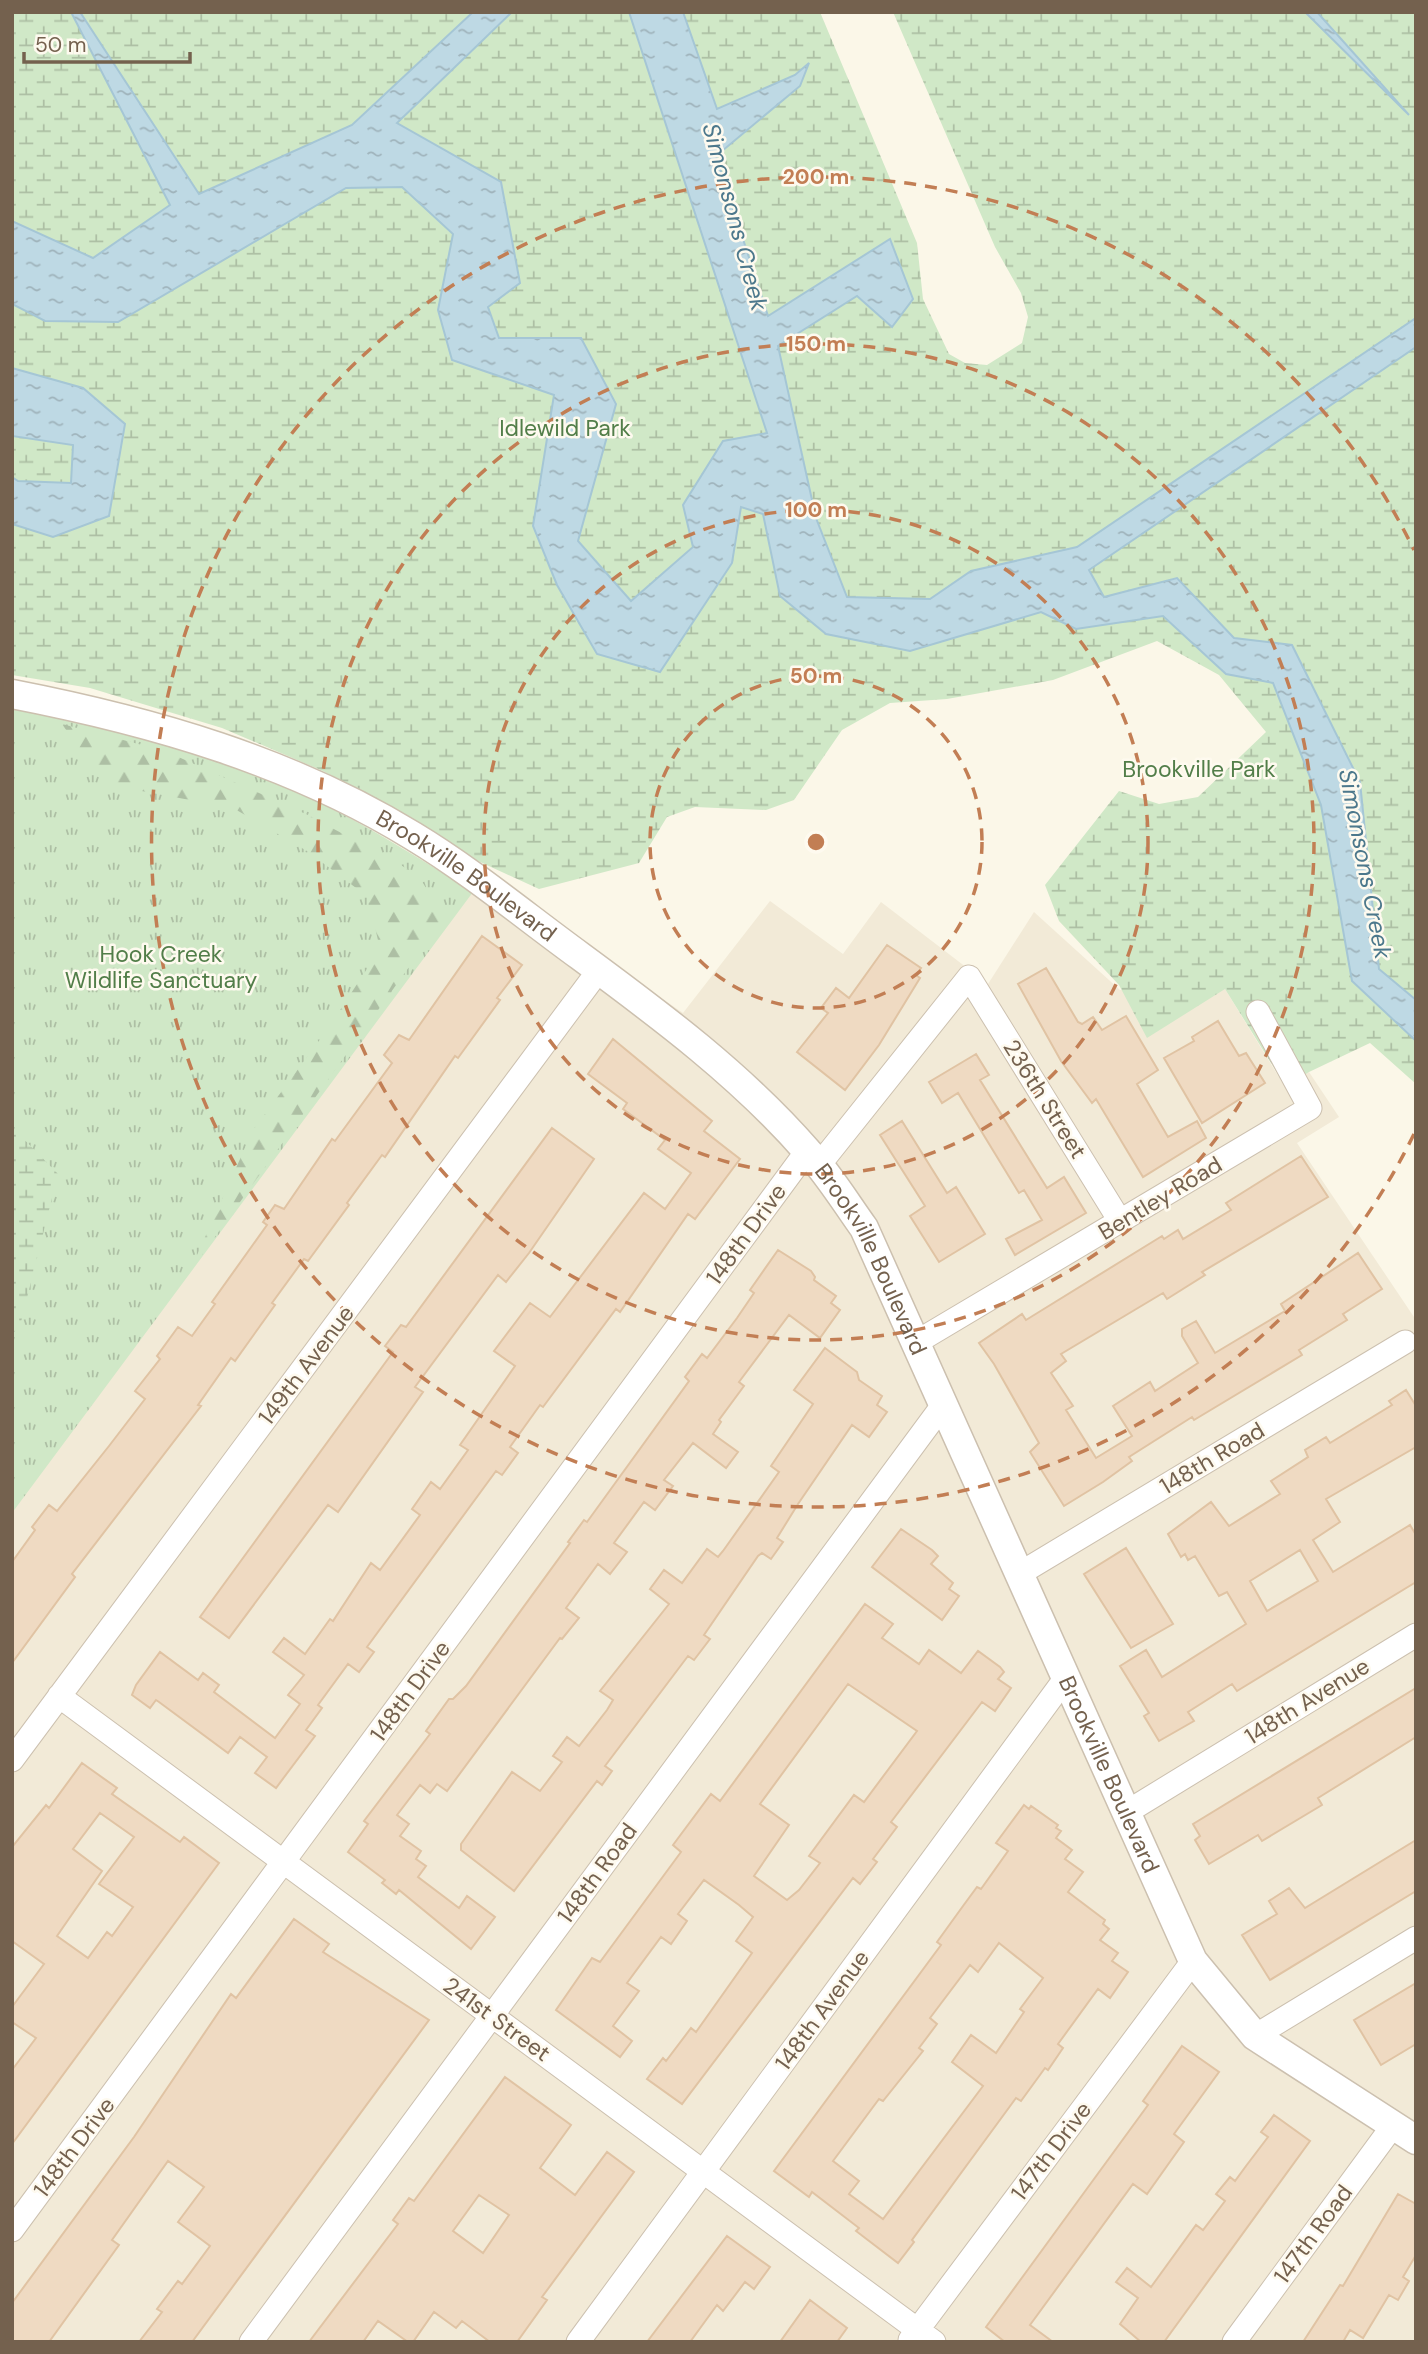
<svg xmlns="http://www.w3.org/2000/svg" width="1428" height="2354" viewBox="0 0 1428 2354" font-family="'DM Sans',sans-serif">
	<defs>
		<pattern id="grass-tufts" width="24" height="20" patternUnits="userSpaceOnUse" patternTransform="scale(1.75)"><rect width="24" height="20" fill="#d0e8c7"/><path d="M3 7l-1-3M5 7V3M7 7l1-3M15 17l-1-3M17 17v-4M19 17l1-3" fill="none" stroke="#adbfa4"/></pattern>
		<pattern id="forest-firs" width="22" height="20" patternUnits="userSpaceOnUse" patternTransform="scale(1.75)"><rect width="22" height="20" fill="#d0e8c7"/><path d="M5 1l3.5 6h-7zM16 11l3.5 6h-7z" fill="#adbfa4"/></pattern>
		<pattern id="wetland-marsh" width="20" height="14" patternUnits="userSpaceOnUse" patternTransform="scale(1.75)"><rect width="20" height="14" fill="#d0e8c7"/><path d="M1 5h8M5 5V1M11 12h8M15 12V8" fill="none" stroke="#adbfa4"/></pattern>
		<pattern id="water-ripples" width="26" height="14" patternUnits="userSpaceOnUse" patternTransform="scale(1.75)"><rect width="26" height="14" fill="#bed9e4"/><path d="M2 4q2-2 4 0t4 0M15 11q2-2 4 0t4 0" fill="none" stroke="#9fb3bb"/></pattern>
	</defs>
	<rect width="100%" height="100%" fill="#fbf7e8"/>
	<path fill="#f2ead7" d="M474,869L683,1013L770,901L843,954L881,902L988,984L1034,912L1120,990L1225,989L1285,1087L1309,1072L1339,1117L1297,1143L1416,1320V2342H12V1510Z"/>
	<path fill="url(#grass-tufts)" d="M12,707C90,724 169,740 244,769C326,800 400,846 473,892L12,1513Z"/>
	<path fill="url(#forest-firs)" d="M62,724L165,751L308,815L417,874L445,917L189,1273L253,1130L327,1030L380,949L368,897L307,851L233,808L104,784Z"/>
	<path fill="url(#wetland-marsh)" d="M12,12H71L170,205L93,258L12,221Z
		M80,12H473L352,125L199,194Z
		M512,12H629L768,434L683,505L693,547L631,602L578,541L616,404L581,338H499L488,307L520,283L397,123Z
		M683,12H820L917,243L923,299L949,354L965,363L987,365L1022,343L1028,317L1021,293L995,247L893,12H1305L1397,103L1317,12H1416V318L1077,547L971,571L930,599L847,597L816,518L778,346L857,296L913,299L890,239L768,316L716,156L800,86L808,65L795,75L717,109Z
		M346,187H402L453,234L438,310L452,360L554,395L533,526L597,654L732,563L741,507L763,514L780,596L827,634L910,651L1041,611L1076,629L1163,616L1226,674L1273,683L1321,805L1352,981L1416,1041V1084L1370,1043L1309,1072L1286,1087L1225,989L1147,1038L1119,985L1059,921L1045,885L1119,791L1159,804L1198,797L1266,732L1219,675L1157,641L1053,680L947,699L890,703L842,730L794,800L766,810L695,807L667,817L639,863L539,889L465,855L385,803L323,771L222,728L90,688L12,675V524L53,537L109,516L83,388L12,368V304L45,321L118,322Z
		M1416,347V1000L1379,969L1360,782L1292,646L1234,638L1177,578L1104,598L1089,570Z
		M12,436L73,444L72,483L17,481L12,477Z
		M12,1127L58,1174L20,1326L12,1334Z"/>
	<path fill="url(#water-ripples)" stroke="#a5c6d5" stroke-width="2" d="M71,12H80L199,194L352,125L473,12H512L397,123L501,182L520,283L488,307L499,338H581L616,404L578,541L631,601L693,547L683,505L723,441L767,433L629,12H683L717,109L795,75L809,63L800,86L716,156L768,316L890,239L913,299L892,327L857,296L778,346L816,518L847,597L930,599L971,571L1077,547L1416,318V347L1089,570L1104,597L1177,578L1234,638L1292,645L1360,782L1379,969L1416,1000V1041L1352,981L1321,805L1273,683L1226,674L1163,616L1076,629L1041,612L910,651L826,634L780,596L763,514L741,507L732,563L660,672L597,654L557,585L533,526L554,395L452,360L438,310L453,234L402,187L346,188L118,322L45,321L12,304V221L93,258L170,205Z
		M1305,12H1317L1409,115Z
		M12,368L83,388L125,424L109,516L53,537L12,524V477L18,481L71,483L73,445L12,436Z"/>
	<path fill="#efdac2" stroke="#e0c3a3" stroke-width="2" fill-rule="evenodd" d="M482,936L522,965L497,998L500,1000L458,1058L455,1056L385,1157L382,1155L347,1203L349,1205L308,1261L304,1259L272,1303L275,1305L235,1361L231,1358L198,1405L201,1406L72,1574L75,1577L12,1663V1562L35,1530L32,1527L49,1505L57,1511L109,1446L145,1399L135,1391L160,1359L157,1356L178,1327L192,1336L215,1304L212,1302L267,1225L263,1222L275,1205L284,1209L332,1139L335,1141L392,1063L384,1055L399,1035L409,1040Z
		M887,945L921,968L916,975L920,978L879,1045L845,1090L797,1052L828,1013L821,1008L836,988L849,998Z
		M1046,968L1078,1022L1082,1024L1093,1017L1102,1030L1126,1016L1158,1070L1137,1084L1168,1137L1197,1121L1206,1138L1143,1177L1096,1099L1092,1103L1061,1061L1018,984Z
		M1218,1021L1239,1056L1246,1053L1265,1083L1202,1123L1164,1058L1194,1041L1192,1037Z
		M613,1039L712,1121L704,1131L740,1159L695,1219L688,1214L620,1312L616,1309L543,1407L540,1405L510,1447L518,1453L502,1475L496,1471L367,1647L374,1652L359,1672L348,1664L318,1705L322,1708L306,1730L315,1736L276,1788L255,1773L267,1757L240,1737L228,1753L159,1702L156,1700L150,1708L132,1695L136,1685L160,1652L198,1680L203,1673L219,1685L214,1692L275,1738L300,1704L288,1695L304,1675L273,1652L284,1638L305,1654L330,1619L333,1621L371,1563L380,1570L420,1515L412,1509L431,1482L440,1489L468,1450L460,1445L515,1366L494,1351L530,1303L550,1317L644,1193L665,1209L691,1173L658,1149L665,1140L623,1109L627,1103L588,1074Z
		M976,1054L989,1075L980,1080L1047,1188L1064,1177L1086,1213L1015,1255L1006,1239L1042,1220L1024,1190L1019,1193L958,1093L942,1103L929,1082Z
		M902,1121L947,1193L956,1187L985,1234L939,1262L910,1216L925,1206L880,1135Z
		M552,1128L594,1159L529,1253L506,1282L498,1275L415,1387L423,1392L338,1512L328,1505L229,1638L200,1617L393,1352L385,1346L401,1325L406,1327Z
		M1301,1156L1328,1197L1202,1272L1205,1275L1167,1299L1163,1293L1061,1354L1066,1361L1051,1373L1073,1406L1066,1410L1096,1458L1132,1436L1113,1406L1150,1382L1155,1391L1198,1363L1182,1336V1329L1196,1321L1215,1353L1285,1311L1281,1304L1358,1253L1382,1289L1343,1314L1347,1320L1299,1350L1302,1355L1194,1420L1192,1417L1129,1457L1132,1461L1103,1482L1064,1506L1030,1452L1039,1443L994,1364L979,1343L1022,1314L1026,1320L1162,1236L1164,1239L1178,1230L1183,1239L1231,1210L1226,1203Z
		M778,1250L811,1271L815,1277L814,1280L836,1296L831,1303L840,1310L820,1338L789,1315L739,1382L744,1386L719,1420L721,1422L713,1434L738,1452L726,1468L693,1443L664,1480L673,1486L655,1510L644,1502L614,1543L627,1552L610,1574L598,1564L566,1608L579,1618L562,1639L560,1638L447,1791L437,1784L430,1793L420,1785L397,1815L409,1824L400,1836L421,1851L416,1859L426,1866L418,1877L459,1908L467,1896L495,1917L471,1949L399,1890L396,1894L382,1883L385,1880L348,1852L368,1824L364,1821L430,1734L426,1731L449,1699H453L466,1686L570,1543L568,1542L584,1520L587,1522L689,1381L685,1377L702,1354L707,1358L737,1318L754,1293L750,1290Z
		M825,1348L857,1372L859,1380L882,1396L877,1405L887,1412L869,1437L852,1425L798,1504L777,1538L783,1542L771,1559L762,1553L758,1556L704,1635L710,1639L694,1660L688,1656L605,1766L612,1771L602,1785L597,1781L514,1891L461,1850V1844L512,1772L540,1791L562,1762L553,1756L567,1737L579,1746L607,1710L613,1700L600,1691L669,1604L650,1589L664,1570L682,1583L707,1549L718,1557L723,1551L779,1472L771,1466L813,1404L794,1390Z
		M1406,1390L1416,1406V1447L1326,1499L1340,1522L1313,1540L1333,1572L1410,1525L1416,1535V1582L1237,1691L1232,1684L1188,1712L1194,1721L1159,1741L1144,1716L1149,1713L1120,1666L1146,1650L1162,1677L1246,1624L1227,1592L1219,1596L1195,1556L1188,1560L1185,1554L1181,1557L1168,1534L1211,1502L1229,1526L1280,1494L1271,1481L1308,1457L1305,1450L1326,1437L1330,1443L1392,1405L1389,1401ZM1300,1550L1318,1581L1267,1611L1250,1581Z
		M901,1529L932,1550L938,1556L931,1564L953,1583L949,1589L959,1596L942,1620L872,1567Z
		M1126,1548L1173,1624L1131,1648L1084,1574Z
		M865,1604L893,1624L882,1638L919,1664L929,1650L961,1673L978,1651L1000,1667L1004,1672L998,1679L1011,1688L995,1711L982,1702L891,1822L897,1827L873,1859L877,1862L860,1884L853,1878L682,2104L647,2079L663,2058L666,2061L691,2028L696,2032L752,1953L736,1941L753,1917L739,1905L704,1880L678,1914L687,1921L671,1944L661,1937L627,1983L639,1991L613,2026L632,2041L620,2057L556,2010L592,1958L600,1962L681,1852L673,1845L711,1794L720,1801ZM848,1684L917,1731L864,1802L854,1795L809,1856L820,1863L799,1890L787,1900L754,1876L789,1825L760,1804Z
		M1416,1688V1737L1318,1798L1322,1805L1262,1841L1258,1835L1209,1864L1195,1840L1200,1836L1193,1824Z
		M82,1763L117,1788L112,1794L180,1842L184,1837L219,1863L12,2144V2070L36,2038L12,2022V2007L44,1964L12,1941V1847L46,1805L49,1808ZM100,1813L134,1837L99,1884L133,1907L112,1936L107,1932L88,1958L57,1936L102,1871L73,1849Z
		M1024,1805L1029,1809L1031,1806L1058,1825L1056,1828L1061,1831L1056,1838L1072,1850L1065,1859L1083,1872L1068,1892L1105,1920L1103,1924L1109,1929L1100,1940L1118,1953L1112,1961L1128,1972L1110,1998L1098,1989L1058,2044L1063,2048L1048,2070L1045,2068L1021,2101L1016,2098L912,2240L914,2242L898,2263L856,2231L859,2228L812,2192L809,2197L774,2171L941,1945L937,1942L963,1906L977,1887L981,1889L1008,1851L996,1843ZM999,1943L1043,1978L1020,2009L1024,2012L996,2053L971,2035L952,2062L983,2086L883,2219L849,2194L859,2181L833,2161L879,2099L883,2101L923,2051L919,2048L937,2024L930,2018L970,1965L978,1972Z
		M1416,1840V1891L1270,1980L1242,1935L1277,1914L1269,1901L1289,1888L1305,1908Z
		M294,1919L329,1944L323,1952L429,2020L192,2342H139L162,2312L157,2309L178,2281L182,2284L210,2246L178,2222L204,2187L168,2161L112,2240L119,2245L49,2342H12V2303L134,2137L231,1994L236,1998Z
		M1416,1983V2044L1381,2065L1354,2020Z
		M1182,2046L1219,2072L1174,2134L1184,2142L1147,2194L1133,2184L1030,2325L1053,2342H1005L986,2327L1148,2105L1143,2101Z
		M505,2077L571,2125L540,2168L575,2195L607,2152L634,2172L542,2297L547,2300L517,2342H490L462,2321L456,2328L434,2312L413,2342H408L378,2321L363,2342H309L398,2224L393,2220L409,2198L414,2201ZM479,2195L509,2215L483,2253L453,2231Z
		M1274,2115L1310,2141L1164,2342H1141L1120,2324L1138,2298L1116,2282L1127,2268L1151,2287L1196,2225L1203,2230L1225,2201L1216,2194L1230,2177L1235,2181L1246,2166L1268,2137L1261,2132Z
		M1398,2194L1416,2204V2255L1403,2277L1409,2281L1398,2300L1389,2295L1363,2338L1350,2330L1343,2342H1303L1340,2285L1343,2286Z
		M727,2236L770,2267L754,2289L745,2282L723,2311L717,2305L690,2342H647Z
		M810,2300L847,2328L837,2342H780Z"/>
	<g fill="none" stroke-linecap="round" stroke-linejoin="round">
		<g stroke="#ccc0af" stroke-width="25">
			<path id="minor" d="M819,1165L969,977L1120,1221
				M915,1343L1310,1108L1258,1012
				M1019,1574L1405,1342
				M59,1696L934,2342
				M12,1760L599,970
				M1127,1812L1416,1635
				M1255,2036L1416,1938
				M12,2230L807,1151
				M910,2340L1193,1961
				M251,2342L943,1405
				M578,2342L1065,1679
				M1234,2342L1392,2127"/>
		</g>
		<g stroke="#ccc0af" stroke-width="31">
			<g id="tertiary">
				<path id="s1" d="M12,694C151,721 291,761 413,836C471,871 525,916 580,956C660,1015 742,1076 808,1152C829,1175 846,1203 864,1228L1193,1961L1255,2036L1416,2140"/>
			</g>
		</g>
		<use href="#minor" stroke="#fff" stroke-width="23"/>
		<use href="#tertiary" stroke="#fff" stroke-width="28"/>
	</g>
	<g fill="none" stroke="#c27e54" stroke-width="3.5" stroke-dasharray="12 9">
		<circle cx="816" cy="842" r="166"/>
		<circle cx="816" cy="842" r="332"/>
		<circle cx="816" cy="842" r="498"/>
		<path d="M1414 1134A665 665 0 1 1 1414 550"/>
	</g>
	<g text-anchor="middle" stroke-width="5" stroke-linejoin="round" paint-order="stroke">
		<g font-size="23" fill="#527e49" stroke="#fefaef">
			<text x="565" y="436">Idlewild Park</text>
			<text x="1199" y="777">Brookville Park</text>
			<text x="161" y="962">Hook Creek<tspan x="161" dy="26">Wildlife Sanctuary</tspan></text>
		</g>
		<g font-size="23" fill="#74614e" stroke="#fefaef">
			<text dy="8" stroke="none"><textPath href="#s1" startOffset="494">Brookville Boulevard</textPath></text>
			<text transform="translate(1045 1099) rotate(58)" y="8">236th Street</text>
			<text transform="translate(1160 1198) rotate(-31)" y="8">Bentley Road</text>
			<text transform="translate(746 1234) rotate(-54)" y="8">148th Drive</text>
			<text dy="8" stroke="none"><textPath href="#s1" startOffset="1060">Brookville Boulevard</textPath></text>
			<text transform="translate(306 1365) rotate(-53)" y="8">149th Avenue</text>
			<text transform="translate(1212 1458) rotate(-31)" y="8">148th Road</text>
			<text transform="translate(410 1691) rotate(-54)" y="8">148th Drive</text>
			<text transform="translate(1307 1701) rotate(-32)" y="8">148th Avenue</text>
			<text dy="8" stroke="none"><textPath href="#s1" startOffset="1628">Brookville Boulevard</textPath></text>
			<text transform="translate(597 1873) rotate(-54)" y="8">148th Road</text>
			<text transform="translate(822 2010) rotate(-54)" y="8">148th Avenue</text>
			<text transform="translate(497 2019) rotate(36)" y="8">241st Street</text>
			<text transform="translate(74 2147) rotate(-53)" y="8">148th Drive</text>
			<text transform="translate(1051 2151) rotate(-53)" y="8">147th Drive</text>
			<text transform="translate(1313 2234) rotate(-54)" y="8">147th Road</text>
		</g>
		<g font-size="24" font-style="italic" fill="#4c788c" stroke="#fefaef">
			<text transform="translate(735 217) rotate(75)" y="8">Simonsons Creek</text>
			<text transform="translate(1365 864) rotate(79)" y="8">Simonsons Creek</text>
		</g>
	</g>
	<circle cx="816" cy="842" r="10" fill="#c27e54" stroke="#fefaef" stroke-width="3.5"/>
	<g font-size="21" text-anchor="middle" font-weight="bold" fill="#c27e54" stroke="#fefaef" stroke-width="5" stroke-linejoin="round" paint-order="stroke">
		<text x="816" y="184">200 m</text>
		<text x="816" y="351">150 m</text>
		<text x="816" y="517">100 m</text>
		<text x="816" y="683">50 m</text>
	</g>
	<rect width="1428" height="2354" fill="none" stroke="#74614e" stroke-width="28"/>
	<path d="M24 52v10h166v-10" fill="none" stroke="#74614e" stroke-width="3.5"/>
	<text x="35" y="52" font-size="21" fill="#74614e" stroke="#fefaef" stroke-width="5" paint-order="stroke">50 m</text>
</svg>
